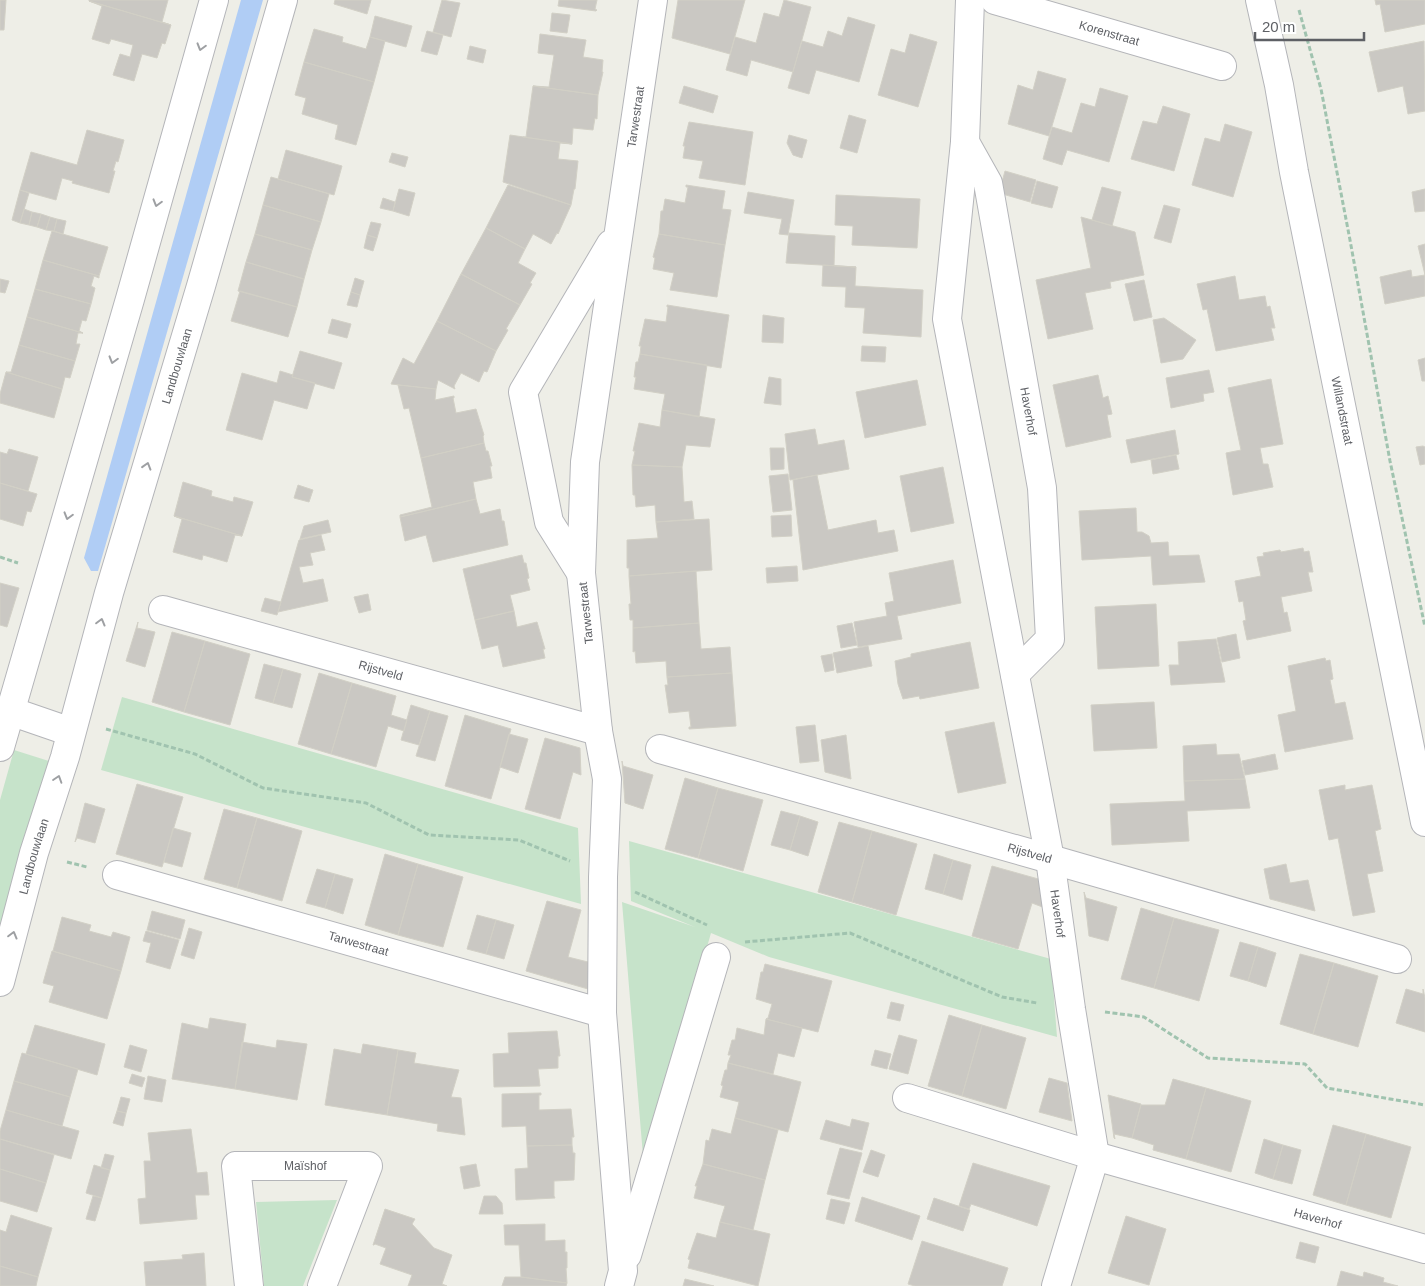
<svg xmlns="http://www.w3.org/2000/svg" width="1425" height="1286" viewBox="0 0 1425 1286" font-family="Arial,sans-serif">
	<rect width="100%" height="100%" fill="#eeeee7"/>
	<path fill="#c6e3ca" d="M122,697L578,828L581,904L101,770Z
		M14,750L52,762L0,941V800Z
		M629,841L1051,959L1057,1037L769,957L711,933L644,1168L622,902L695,927L631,901Z
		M337,1200L303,1286H264L256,1202Z"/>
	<path fill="#b0cdf5" d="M241,0H263L98,571H91L84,558Z"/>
	<path fill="#cac8c3" stroke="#d2d0c6" d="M0,0H6L4,30H0Z
		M89,0H168L162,22L171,25L89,1Z
		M335,0H371L367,14L334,4Z
		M442,0L460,3L451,37L433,32Z
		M559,0H597L595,9L597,10L596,11L558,6Z
		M678,0H745L730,54L672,38Z
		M784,0L811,7L793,72L751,60L747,76L726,70L735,37L756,43L764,13L779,17Z
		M1375,0H1425V24L1385,32L1380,4L1376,5Z
		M89,1L171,25L165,44L162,43L157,58L142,54L134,81L113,75L120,54L130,57L133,45L111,39L109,44L92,39L102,6Z
		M552,13L570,15L567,33L550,31Z
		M375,16L412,26L406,47L370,37Z
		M848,17L875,25L859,82L816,70L809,94L788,88L802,41L823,47L828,31L842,36Z
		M314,29L343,37L342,42L366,49L370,37L385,41L374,82L304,62Z
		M427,31L443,35L437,55L421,51Z
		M540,34L586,40L583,57L603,60L602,72H603L598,95L533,86L549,87L554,55L538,53Z
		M910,34L937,42L918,107L878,95L891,49L905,53Z
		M1424,41L1425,111L1408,114L1403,86L1378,92L1369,52Z
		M470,46L486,50L483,63L467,59Z
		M304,62L374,82L356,145L335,139L338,125L302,114L306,98L295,95Z
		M1038,71L1066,79L1049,136L1008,124L1018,85L1033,90Z
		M533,86L598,95L597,119L595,118L593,130L573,128L572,144L523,137H526Z
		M684,86L718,96L713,113L679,103Z
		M1100,88L1128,96L1109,162L1067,150L1062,165L1043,159L1052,127L1072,133L1081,103L1095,107Z
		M1163,106L1190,114L1174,171L1131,159L1143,121L1157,124Z
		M849,115L866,120L857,153L840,148Z
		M689,122L753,132L745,185L699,178L703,161L683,158L685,146H683Z
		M1225,124L1252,132L1233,197L1192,185L1205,138L1220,142Z
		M87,130L124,140L118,162L116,161L113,171H115L109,193L72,183L73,181L62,178L56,200L20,190L31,152L77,165Z
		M510,135L572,144L560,143L558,159L578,161L575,189H574L571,205L503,182Z
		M789,135L807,140L802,158L793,155L787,143Z
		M286,150L342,166L334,195L278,179Z
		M392,153L408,157L405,167L389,162Z
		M1005,171L1036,180L1030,202L999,193Z
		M271,177L329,194L321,222L263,205Z
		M1037,181L1058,187L1052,208L1031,203Z
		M508,185L571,205L558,234L557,233L551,244L533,234L525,249L486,228Z
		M686,185L725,191L722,209L731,210L725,245L659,234L661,211H663L665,199L685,203L688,187H686Z
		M1102,187L1121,192L1112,226L1092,220Z
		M399,189L415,193L409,216L393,211Z
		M1425,189V211L1415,212L1412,192Z
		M20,190L29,193L20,223L12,220Z
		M748,192L794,200L788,235L779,234L782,219L744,213Z
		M836,195L920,199L917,248L852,245L853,226L835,225Z
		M383,198L395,202L393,211L380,208Z
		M263,205L321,222L312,250L255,234Z
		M1164,205L1180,209L1171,243L1154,238Z
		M24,209L32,212L29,225L20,223Z
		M32,212L41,214L37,227L29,225Z
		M41,214L50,217L46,230L37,227Z
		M50,217L57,219L54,231L46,230Z
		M1081,217L1135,232L1144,275L1110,282L1111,288L1085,293L1093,329L1048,339L1036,280L1091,268Z
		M57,219L66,221L63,234L54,231Z
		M371,222L381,224L377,238L367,235Z
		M486,228L525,249L518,263L536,273L530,283L532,284L520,305L461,274Z
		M52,231L108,247L99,276L43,260Z
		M789,233L835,236L834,266L856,267L786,263Z
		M255,234L312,250L304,279L246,262Z
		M659,234L725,245L717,297L670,290L674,273L653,269L655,258L653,257Z
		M367,235L377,238L373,251L364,248Z
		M1425,244V296L1385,304L1380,277L1411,270L1412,277L1425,275L1418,246Z
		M43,260L99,276V278L94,276L91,286L95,288L91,304L35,289Z
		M246,262L304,279L297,307L238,291Z
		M823,265L856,267L855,286L923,290L921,337L863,333L865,308L845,307L846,287L822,286Z
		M461,274L520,305L506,329L508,330L496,351L437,321Z
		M1235,276L1239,300L1265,296L1267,307L1270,306L1275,328H1271L1274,340L1216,351L1207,309L1203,310L1197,284Z
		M355,278L364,281L360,295L351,292Z
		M0,279L9,281L5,293L0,292Z
		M1144,280L1152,317L1134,321L1125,284Z
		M35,289L91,304L86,321L82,320L79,331L83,333L27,317Z
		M240,291L297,307L288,337L231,321Z
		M351,292L360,295L357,307L347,305Z
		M667,305L729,315L721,368L640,354L641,346H639L645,319L666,322L668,307H667Z
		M763,315L784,318L783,343L762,342Z
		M27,317L83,333H78L76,344H80L75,361L19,345Z
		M1164,318L1196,340L1183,359L1161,363L1153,320Z
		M332,319L351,324L347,338L328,333Z
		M437,321L496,351L487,372L484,371L479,382L461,373L454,386L455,389L438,380L436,389L391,384L403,358L414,364Z
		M19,345L75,361L70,378L65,377L62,389L6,372H11Z
		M862,346L886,347L885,362L861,361Z
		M300,351L342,363L334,389L292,377Z
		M640,354L707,365L699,417L662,410L665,394L634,389L636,377H634L636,362H638Z
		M1425,358V381H1422L1418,360Z
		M1209,370L1214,392L1203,394L1204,401L1171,408L1166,378Z
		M280,371L293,375L292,377L315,383L307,409L274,400L262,440L226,430L242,373L277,383Z
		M6,372L62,389L54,418L0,403V394Z
		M1098,375L1103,398L1108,396L1112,414L1107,415L1111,437L1066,447L1053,385Z
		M769,377L781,379V405L764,403Z
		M1271,379L1283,444L1260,448L1263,464H1268L1273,487L1233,495L1226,453L1241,450L1228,388Z
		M917,380L926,425L865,438L856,392Z
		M398,385L436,389L435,400L454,396V398H453L456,413L476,409L484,435L483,436L484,443L421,458L409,408L404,409Z
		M662,410L715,419L710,447L686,445L682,467L632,465L635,451H633L639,423L660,427Z
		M815,429L818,445L844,440L849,469L790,480L785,434Z
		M1175,430L1179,454L1131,463L1126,440Z
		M484,443L486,451H488L492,466H490L492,478L473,482L476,499L400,517V515L432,507L421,458Z
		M1423,446L1425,447V464L1420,465L1416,447Z
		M770,448H784V469L771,470Z
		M9,449L38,457L28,491L0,483V452L7,454Z
		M1176,455L1179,469L1153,474L1151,460Z
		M632,465L682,467L684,502L692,501L694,519L656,522L655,505L636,507L635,495H633Z
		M943,467L954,523L911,532L900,476Z
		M788,474L792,510L773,512L769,476Z
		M817,475L828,530L876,520L878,533L894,530L898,551L803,570L793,480Z
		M183,482L212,491L211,496L233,502L234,497L253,502L242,536L174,516Z
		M0,483L37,494L31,512L27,511L23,526L0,519Z
		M298,485L313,490L309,502L294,498Z
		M476,499L480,514L500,509L502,521H504L508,545L433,562L426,535L405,541L400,517Z
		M1136,508L1137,532H1142L1149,536L1151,543L1168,542L1169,556L1199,555L1205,582L1153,585L1151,556L1082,560L1079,511Z
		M791,515L792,536L772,537L771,516Z
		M174,516L242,536L235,535L227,562L203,555L202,560L173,552L182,519Z
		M709,519L712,570L629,576V568H627V540L658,538L656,522Z
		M328,520L331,532L300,539L304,526Z
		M321,535L325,550L310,553L313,565L299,567L303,583L323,579L328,601L278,612L299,540Z
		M1303,548L1304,552L1309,551L1313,572H1308L1312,591L1281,597L1284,613L1287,612L1291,631L1247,640L1243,621L1246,620L1243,601L1239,602L1235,581L1261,576L1257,557L1264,556L1263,553L1280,550L1281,552Z
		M522,555L524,563H526L529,578L527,579L530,590L510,595L514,611L475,620L463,569Z
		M953,560L961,603L897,616L902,639L858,647L854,622L887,616L885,603L894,601L889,573Z
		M797,566L798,581L767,583L766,568Z
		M696,571L699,623L633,628V620H630L629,604H631L629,576Z
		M0,583L19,588L7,627L0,625Z
		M368,594L371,610L359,613L354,597Z
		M265,598L281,602L277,615L261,611Z
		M1156,604L1159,666L1098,669L1095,607Z
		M514,611L517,627L537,622L545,649H543L545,658L503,667L498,645L482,649L475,620Z
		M138,622L137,628L155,632L145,667L126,661Z
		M699,623L701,649L730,647L732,673L667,677L666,661L636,663L635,651L633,652V628Z
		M852,623L857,645L841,648L837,626Z
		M172,632L205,641L184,712L152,702Z
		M1236,634L1240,658L1222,662L1217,638Z
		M1216,639L1225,682L1171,685L1169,665H1179L1178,642Z
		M205,641L250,654L230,725L184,712Z
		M970,642L979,688L920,699L919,696L903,699L898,684L895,661L911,657V654Z
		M868,646L872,666L837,673L833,653Z
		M832,654L834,670L825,672L821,656Z
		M1325,658L1326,661L1330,660L1333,679L1330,680L1335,704L1345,702L1353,739L1285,752L1278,715L1296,711L1288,666Z
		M264,664L283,669L273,703L255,698Z
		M283,669L301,674L292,708L273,703Z
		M319,673L352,683L331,754L298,744Z
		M732,673L736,726L689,729V727H691L689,711L669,713L665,685H668L667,677Z
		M352,683L396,696L391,715L407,720L404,731L388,726L376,767L331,754Z
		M1154,702L1157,748L1094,751L1091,705Z
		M411,705L430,711L419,745L401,740Z
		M430,711L448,716L435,761L416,756Z
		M465,715L511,729L491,799L445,786Z
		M994,722L1006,783L958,793L945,732Z
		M815,725L819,761L800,763L796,727Z
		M509,734L528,739L518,773L500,767Z
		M846,735L851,779L825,772L821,740Z
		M545,738L580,748L581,775L573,772L560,819L525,809Z
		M1216,744L1217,755L1239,754L1245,779L1184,781L1183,746Z
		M1275,754L1278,769L1245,775L1242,761Z
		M622,761L623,766L653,775L643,809L625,803Z
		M685,778L718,788L698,858L665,849Z
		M1245,779L1250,808L1187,811L1189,841L1112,845L1110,804L1185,801L1184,781Z
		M137,784L183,797L162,867L116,854Z
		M1345,785V790L1372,785L1381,829L1375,831L1383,871L1367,874L1375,912L1353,916L1338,838L1329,840L1319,790Z
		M718,788L763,800L743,871L698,858Z
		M85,803L105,809L95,843L77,838L75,842Z
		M224,809L257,818L237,888L204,879Z
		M781,811L800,816L790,850L771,845Z
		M800,816L818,822L808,856L790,850Z
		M257,818L302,831L282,901L237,888Z
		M839,822L872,831L852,902L818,892Z
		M173,828L191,833L182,867L164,862Z
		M872,831L917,844L896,915L852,902Z
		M385,854L418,864L398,935L365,925Z
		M934,854L953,860L943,894L925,889Z
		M953,860L971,865L962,900L943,894Z
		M418,864L463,877L443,947L398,935Z
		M1286,864L1290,883L1308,880L1315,911L1270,899L1264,869Z
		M992,866L1042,880L1045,908L1032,903L1018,949L972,936Z
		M317,869L335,874L325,908L306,903Z
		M335,874L353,879L343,914L325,908Z
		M1084,892L1086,898L1117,907L1108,941L1089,936Z
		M547,901L581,910L568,957L588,962V989L526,971Z
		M1141,908L1174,918L1154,988L1121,979Z
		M152,911L185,920L180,939L147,930Z
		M477,915L496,920L486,954L467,949Z
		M62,917L91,925L89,931L111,937L113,932L130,937L121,971L53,951Z
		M1174,918L1219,930L1199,1001L1154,988Z
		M496,920L514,925L504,959L486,954Z
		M189,928L202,932L194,959L181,955Z
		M146,931L179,940L170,969L146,962L151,943L143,941Z
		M1240,942L1258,947L1248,981L1230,976Z
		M1258,947L1276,953L1266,987L1248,981Z
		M52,951L121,971L107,1019L49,1002L54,986L43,983Z
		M1300,954L1334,963L1313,1034L1280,1024Z
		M1334,963L1378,976L1358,1047L1313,1034Z
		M765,964L832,981L818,1032L766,1019L768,1018L772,1004L756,999L761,972H763Z
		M1406,989L1423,994V989L1425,998V1032L1396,1023Z
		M891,1002L904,1005L900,1021L887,1018Z
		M949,1015L982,1025L962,1096L928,1086Z
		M210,1018L246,1024L235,1089L172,1079L182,1023L208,1029Z
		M766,1019L802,1028L794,1057L778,1053L773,1074L728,1063L731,1055H728L732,1040H735L737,1028L764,1035Z
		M35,1025L105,1044L97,1075L26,1054Z
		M982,1025L1026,1038L1006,1109L962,1096Z
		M557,1031L560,1056H558V1068L538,1069L540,1086L494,1087L493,1054L509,1053L508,1033Z
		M899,1035L917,1040L908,1074L889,1069Z
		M277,1040L307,1044L297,1100L235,1089L242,1042L276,1048Z
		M363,1044L398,1050L387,1115L325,1105L334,1049L361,1054Z
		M130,1045L147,1050L141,1072L124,1067Z
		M398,1050L416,1053L414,1063L459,1070L451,1097L461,1098L465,1135L437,1131L438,1124L387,1115Z
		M875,1050L891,1054L887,1069L871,1065Z
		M22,1053L78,1069L70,1097L14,1081Z
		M728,1063L801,1082L788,1132L735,1118L739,1102L720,1097L723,1086L721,1085L725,1070H727Z
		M132,1074L145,1078L142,1087L129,1083Z
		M148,1076L166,1080L162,1102L144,1099Z
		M1049,1078L1067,1083L1072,1121L1039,1112Z
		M1173,1079L1206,1088L1186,1159L1153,1150L1154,1145L1132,1138L1141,1105H1165Z
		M14,1081L70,1097L62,1126L6,1110Z
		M1206,1088L1251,1101L1231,1172L1186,1159Z
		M541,1093V1095H539V1110L571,1109L574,1137H572V1145L527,1146L526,1126L502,1127V1094Z
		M1108,1095L1141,1104L1132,1138L1114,1134L1115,1139L1114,1138Z
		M121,1097L130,1099L126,1113L117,1111Z
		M6,1110L79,1131L71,1159L0,1139V1131Z
		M117,1111L126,1113L123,1126L113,1123Z
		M735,1118L778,1130L765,1180L703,1164L706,1140L709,1141L712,1129L731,1134Z
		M852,1119L869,1123L862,1150L820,1139L826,1120L850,1127Z
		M1333,1125L1366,1134L1346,1205L1313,1195Z
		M191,1129L197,1173L207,1172L209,1195H195L197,1219L140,1224L138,1199L146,1198L144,1161H151L148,1133Z
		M1366,1134L1411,1147L1391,1218L1346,1205Z
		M0,1139L54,1155L46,1183L0,1169Z
		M1264,1139L1283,1145L1273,1179L1255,1173Z
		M572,1145L573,1153H575L574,1180L554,1181V1196L555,1198L516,1200L515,1169L528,1168L527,1146Z
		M1283,1145L1301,1150L1292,1184L1273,1179Z
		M840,1148L862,1153L849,1199L827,1194Z
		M871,1150L885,1155L878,1177L863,1172Z
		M105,1154L114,1156L110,1170L101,1168Z
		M973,1163L1050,1186L1037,1226L971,1204L969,1209L959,1206Z
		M476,1164L480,1186L464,1189L460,1167Z
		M703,1164L765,1180L753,1230L720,1222L725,1206L694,1198L697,1186H695Z
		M94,1165L110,1170L102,1198L86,1193Z
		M0,1169L46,1183L37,1212L0,1201Z
		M93,1196L102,1198L95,1221L86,1219Z
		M484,1196H496L502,1203L503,1214H479Z
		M862,1197L920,1216L912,1240L855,1221Z
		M934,1198L970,1210L963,1231L927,1219Z
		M831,1199L850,1203L844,1224L826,1219Z
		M385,1209L415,1219L412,1224L434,1248L452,1255L442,1284L447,1286H408L412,1275L380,1264L386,1248L375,1244L374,1245H373Z
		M11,1215L52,1228L38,1277L0,1266V1230L6,1232Z
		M1126,1216L1166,1229L1149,1285L1108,1273Z
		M720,1222L770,1234L758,1286L688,1268L690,1260L688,1259L697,1233L716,1238Z
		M545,1224V1241L565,1240V1252H567V1268H566L567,1283L521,1277L519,1245H505L504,1225Z
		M922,1241L1008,1268L1002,1286H915L908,1284Z
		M1300,1242L1319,1247L1315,1263L1296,1258Z
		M204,1253L206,1286H146L144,1262L183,1259L182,1255Z
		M0,1266L38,1277L36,1286H0Z
		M1341,1271L1363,1277L1364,1272L1384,1278L1383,1282L1398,1286H1337Z
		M505,1277H521L567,1283L566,1286H502Z
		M685,1279L714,1286H683Z"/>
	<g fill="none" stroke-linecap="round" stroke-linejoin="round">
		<g stroke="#b4b5b9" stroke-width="30">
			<g id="minor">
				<path id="s1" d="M970,0L965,142L947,319L1050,859L1071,1009L1095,1156L1056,1286"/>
				<path id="s2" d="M995,0L1222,66"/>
				<path id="s3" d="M1260,0L1279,85L1294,172L1425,822"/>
				<path id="s4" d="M965,142L988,183L1042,488L1050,639L1015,674"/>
				<path d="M581,573L549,522L523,392L611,244"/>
				<path id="s5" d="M163,610L598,731"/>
				<path d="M10,711L71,732"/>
				<path d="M0,747L130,299L214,0"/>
				<path id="s6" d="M660,749L1050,859L1397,959"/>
				<path id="s7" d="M117,875L602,1013"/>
				<path id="s8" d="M0,982L34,853L65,757L109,593L201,286L283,0"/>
				<path id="s9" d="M907,1098L1095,1156L1425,1249"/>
				<path d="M627,1255L716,957"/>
				<path id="s10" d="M249,1286L236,1166H368L322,1286"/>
				<path id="s11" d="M619,1286L623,1271L602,1013L603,877L607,779L598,731L581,573L585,462L653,0"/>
			</g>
		</g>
		<path stroke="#a0c3af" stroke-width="3" stroke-dasharray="5 2.5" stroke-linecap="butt" d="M1299,10L1321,89L1350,240L1390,461L1425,627
			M0,557L18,563
			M106,729L195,754L263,788L366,803L429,835L519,840L570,861
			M67,862L87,867
			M635,892L707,925
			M745,942L850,933L1002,997L1037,1003
			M1105,1012L1144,1017L1208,1058L1305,1064L1327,1088L1425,1105"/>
		<use href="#minor" stroke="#fff" stroke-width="28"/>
	</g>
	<defs><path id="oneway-chevron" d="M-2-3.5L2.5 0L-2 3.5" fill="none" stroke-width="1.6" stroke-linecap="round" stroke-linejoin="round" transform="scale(1.25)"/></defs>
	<g stroke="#9ea0a3">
		<use href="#oneway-chevron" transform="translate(201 47) rotate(106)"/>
		<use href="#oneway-chevron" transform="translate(157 203) rotate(106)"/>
		<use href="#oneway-chevron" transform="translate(113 360) rotate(106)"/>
		<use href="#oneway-chevron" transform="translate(147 466) rotate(-73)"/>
		<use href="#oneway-chevron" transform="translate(68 516) rotate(106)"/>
		<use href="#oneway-chevron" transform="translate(101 622) rotate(-75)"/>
		<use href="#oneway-chevron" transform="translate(58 779) rotate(-72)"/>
		<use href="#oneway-chevron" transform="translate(13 935) rotate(-75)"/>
	</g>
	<g text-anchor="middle" stroke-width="5" stroke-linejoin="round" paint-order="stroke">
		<g font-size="12" fill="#5e6065" stroke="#fff">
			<text dy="4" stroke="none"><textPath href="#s2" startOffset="119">Korenstraat</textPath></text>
			<text dy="4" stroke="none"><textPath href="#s11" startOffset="1176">Tarwestraat</textPath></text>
			<text dy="4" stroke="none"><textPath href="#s8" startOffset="641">Landbouwlaan</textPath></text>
			<text dy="4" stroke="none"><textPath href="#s4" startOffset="279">Haverhof</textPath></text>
			<text dy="4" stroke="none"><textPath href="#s3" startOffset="419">Willandstraat</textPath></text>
			<text transform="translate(586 613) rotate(-96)" y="4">Tarwestraat</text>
			<text dy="4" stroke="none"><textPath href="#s5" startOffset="226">Rijstveld</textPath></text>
			<text dy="4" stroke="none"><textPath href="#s6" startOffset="384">Rijstveld</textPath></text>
			<text dy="4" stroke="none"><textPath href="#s8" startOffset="130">Landbouwlaan</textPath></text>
			<text dy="4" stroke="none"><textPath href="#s1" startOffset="925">Haverhof</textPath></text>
			<text dy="4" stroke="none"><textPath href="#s7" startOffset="251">Tarwestraat</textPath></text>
			<text dy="4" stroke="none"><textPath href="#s10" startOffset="190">Maïshof</textPath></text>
			<text dy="4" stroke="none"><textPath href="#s9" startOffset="428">Haverhof</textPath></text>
		</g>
	</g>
	<path d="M1255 32v8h109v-8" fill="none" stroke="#5e6065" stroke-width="2.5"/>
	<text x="1262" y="32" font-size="15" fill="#5e6065" stroke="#ffffff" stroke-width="4" paint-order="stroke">20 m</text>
</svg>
